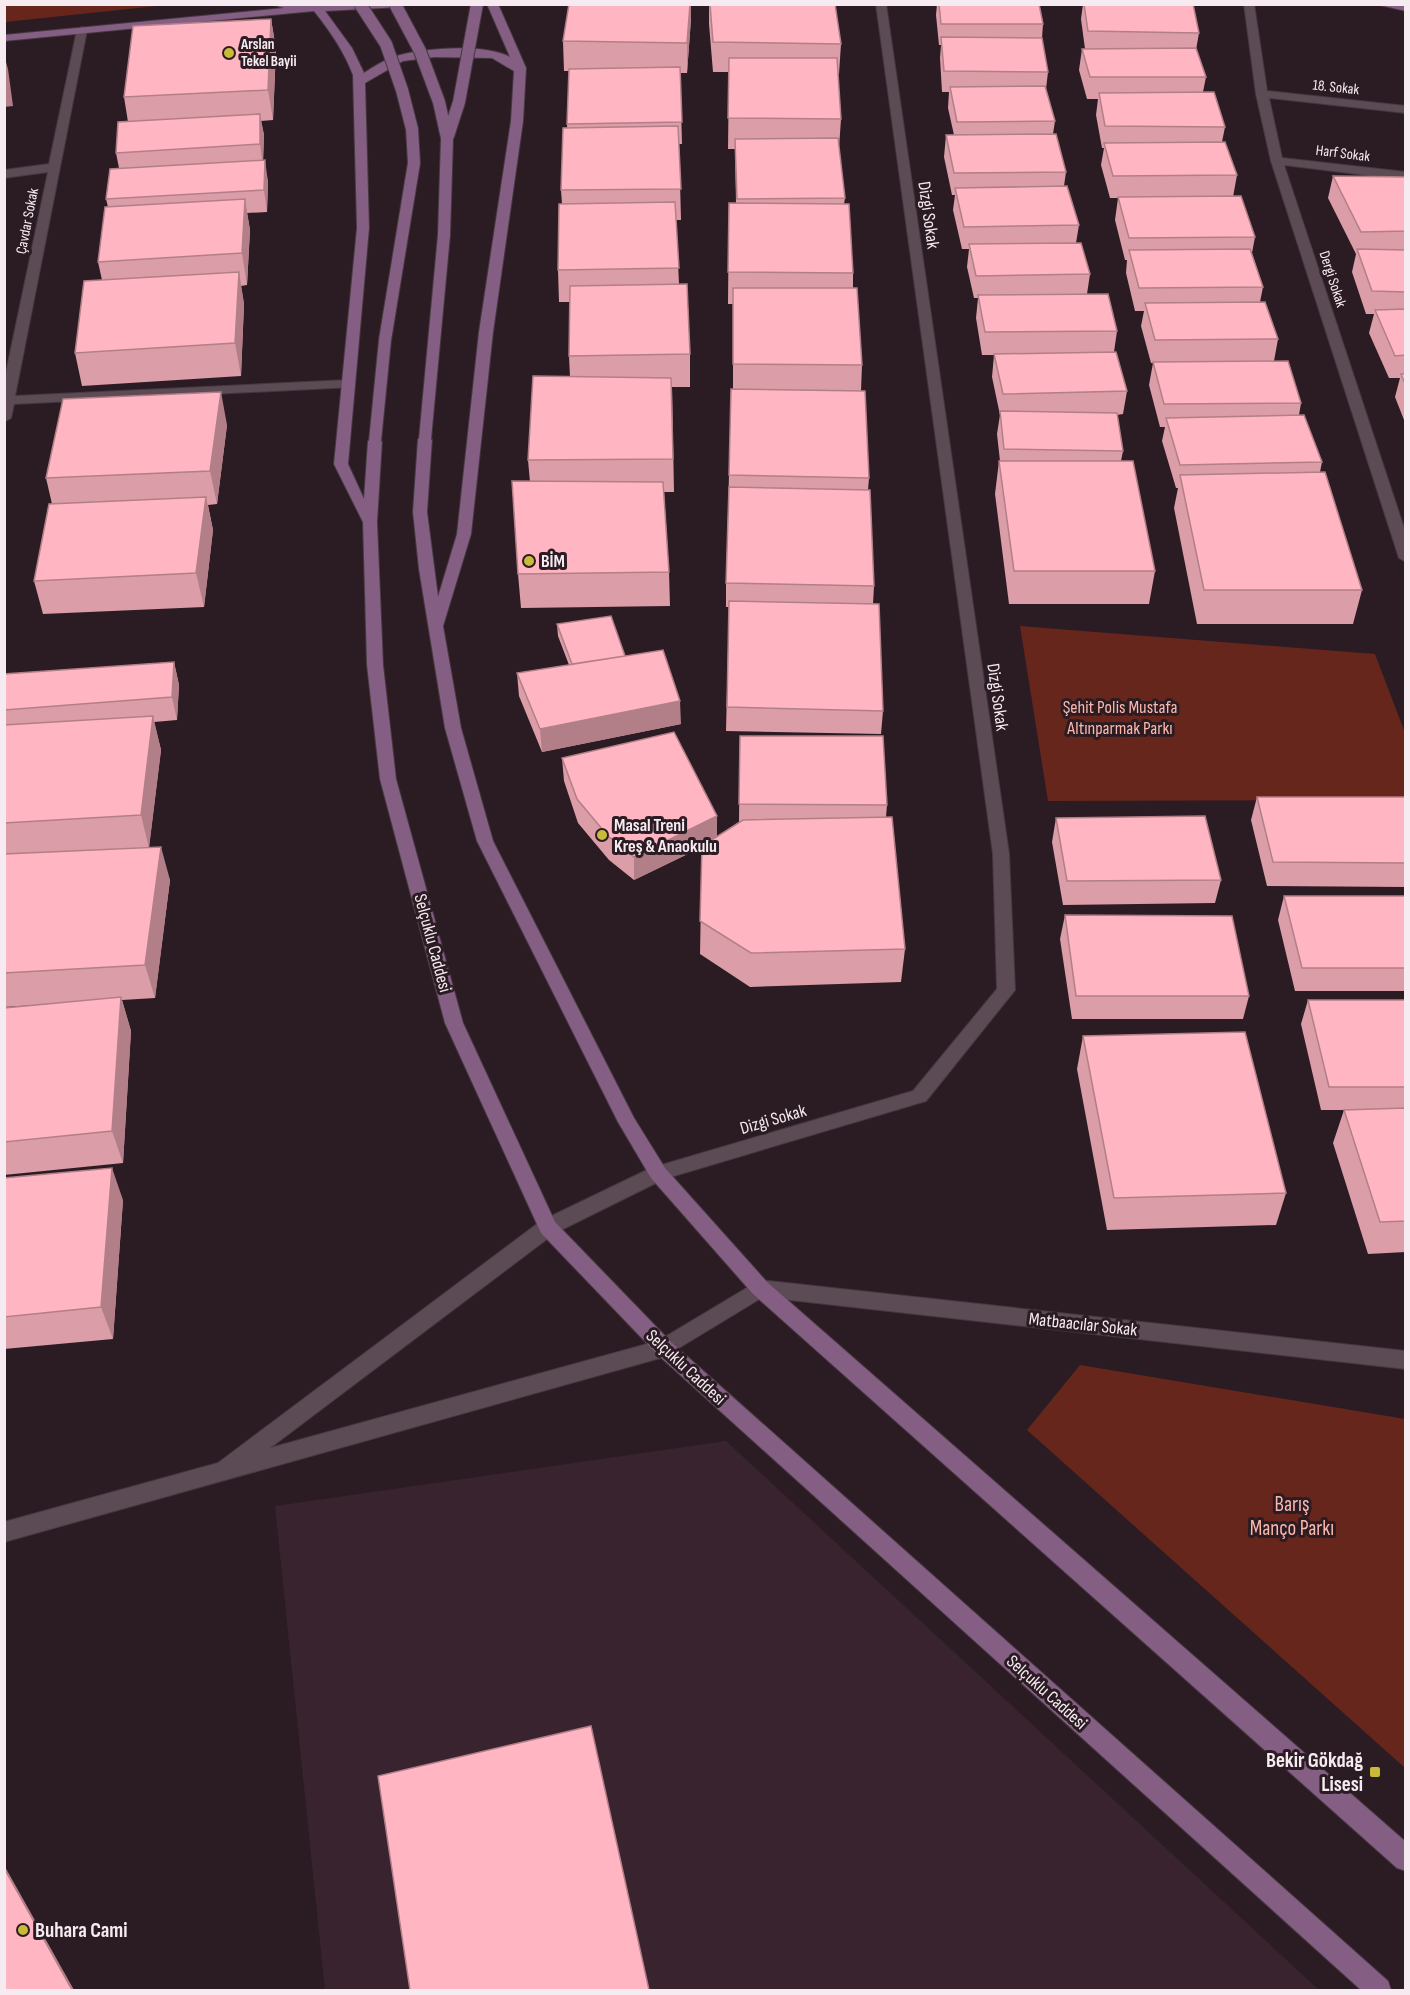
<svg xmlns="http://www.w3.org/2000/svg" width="1410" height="1995" viewBox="0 0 1410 1995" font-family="'Sofia Sans Condensed',sans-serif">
	<rect width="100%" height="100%" fill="#2b1c24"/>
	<path fill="#38232f" d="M726,1441L1319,1990H325L275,1506Z"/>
	<path fill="#67261b" d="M5,4H166V5L5,22Z
		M1020,626L1375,654L1405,733V800L1048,801Z
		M1080,1365L1405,1419V1768L1027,1430Z"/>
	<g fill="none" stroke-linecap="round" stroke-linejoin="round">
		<g stroke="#453840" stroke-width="2">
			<path id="street" d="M876,4H886L1009,854L1015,990L926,1101L664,1179L555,1233L270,1448L658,1341L760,1280L1406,1351V1369L763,1297L664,1357L4,1542V1522L218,1463L541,1221L651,1168L913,1091L997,989L993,854Z
				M1244,4H1254L1267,91L1406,106V113L1269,98L1282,158L1406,172V180L1284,165L1406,534V562L1399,558L1271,161L1256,94Z
				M82,27L87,30L15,396L348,380L355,384L353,387L14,404L11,418L4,422V382L48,172L4,178V170L49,164L77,30Z"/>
		</g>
		<g stroke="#453840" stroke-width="2">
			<path id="secondary" d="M271,4H406L401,7L325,11L352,48L364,73C373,67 383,61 393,57C420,48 484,43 510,57L487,4H498L526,68L523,121L493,332L471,534L443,626L461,728L493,841L634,1118L665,1168L767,1282L1406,1842V1871L1397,1868L753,1294L651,1178L618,1122L477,841L445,728L419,569L413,512L418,439L425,435L432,439L427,512L438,597L457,534L479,332L511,121L514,71L492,58L435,57L403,61L365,83L369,228L348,464L364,499L368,441L375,437L380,438L382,441L377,522L383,665L396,779L463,1023L555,1222L671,1342L1388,1981L1391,1990H1361L657,1354L541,1233L445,1023L380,779L367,665L363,522L334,464L357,228L353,75C344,51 330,31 314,11L4,41V35L284,8Z
				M1375,4L1406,5V11Z"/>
		</g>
		<use href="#street" fill="#5c4a54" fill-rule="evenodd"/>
		<use href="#secondary" fill="#845e83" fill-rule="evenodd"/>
		<g stroke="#453840" stroke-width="14" stroke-linecap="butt">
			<path id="secondary-bridge" d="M360,4L386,44L402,90L412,129L414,163L385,340L375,441
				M395,4L420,51L439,102L447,138L444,235L425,439
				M448,136L459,102L477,4"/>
		</g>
		<use href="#secondary-bridge" stroke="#845e83" stroke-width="12"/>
	</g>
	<path fill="#db9da7" d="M569,4H691V19L687,73H680L682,144H679L681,220H676L679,284L690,354V387H672L674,492H664L669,572L670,606L521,608L518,574L530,482L528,460L570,377L569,356L570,302H559L558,270L562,204L561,190L567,128L569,71H564L563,41Z
		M709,4H835L841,44L839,74H838L841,119L839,148L845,198L844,204L853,273V288L862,365L861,391L869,478L868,490L874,586L873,604L883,711L881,734L726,731L729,607H726V583L729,475L733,389V304H728L729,203H736L735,149H728L729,72H713L709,24Z
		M937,4H1039L1043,24L1042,38L1048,72L1046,89L1055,121L1053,134L1066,172L1064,186L1079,225L1076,243L1090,274L1087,294L1117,331L1114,352L1127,391L1123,414L1117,415L1123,451L1121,461L1155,571L1149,604H1009L995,494L999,461H1000L997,434L1000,415L992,377L994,355H982L976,318L978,298H974L967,267L969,249H962L953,210L955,195H952L944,157L946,135H954L948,108L949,92H942L940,58L941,45H939L936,15Z
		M1083,4H1193L1199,33L1196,50L1206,77L1203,92L1225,127L1222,142L1237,175L1233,197L1255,237L1252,253L1263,287L1260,302L1278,339L1274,361L1301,403L1299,415L1322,462L1320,472L1362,590L1353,624H1197L1174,508L1178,488H1176L1162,441L1165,427H1160L1149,385L1153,363H1151L1141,326L1144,311H1135L1126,273L1127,260H1125L1115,220L1118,198H1110L1101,165L1104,148H1102L1096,115L1098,99H1087L1079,70L1082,49H1085L1081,19Z
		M271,19L276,49L273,120L261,121L264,135L263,160L268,182L267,212L247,213L250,230L247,285L241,286L244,304L241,376L82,386L75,353L102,280L98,262L108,207L106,199L119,168L116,153L128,122L124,97Z
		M1333,176L1406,177V425L1395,397L1400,378H1389L1369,333L1374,314H1366L1352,272L1356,254L1328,198Z
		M227,425L217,504L208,505L213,530L204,607L43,614L34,581L52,504L46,478Z
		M557,624L625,656L681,724L542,752L519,696L517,673L569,665L558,636Z
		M174,662L179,685L177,720L154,722L161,750L149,847L170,880L155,998L122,1000L131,1031L123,1163L4,1175V1008L52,1004L4,1007V674Z
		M740,736L887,805L886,817L905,949L901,982L750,987L700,954L702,847L634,880L609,860L578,823L564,781L562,758L717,837L739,822Z
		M1257,797H1406V887L1267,886L1251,820Z
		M1056,818L1221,880L1215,903L1063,905L1052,842Z
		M1284,896H1406V991H1295L1278,920Z
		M1065,915L1249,996L1243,1019H1072L1060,939Z
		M1308,1000H1406V1252L1368,1254L1333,1143L1344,1110H1357H1321L1301,1024Z
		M1083,1036L1286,1193L1276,1225L1107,1230L1077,1069Z
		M4,1178L123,1200L113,1339L4,1349Z"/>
	<path fill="#b27f88" d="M690,4H691V19L687,73V43Z
		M271,19L276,49L273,120L268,90Z
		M4,55L8,69L13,106L4,107Z
		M260,114L264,135L263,166L260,144Z
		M265,160L268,182L267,212L264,190Z
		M245,199L250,230L247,285L242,253Z
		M239,272L244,304L241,376L235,343Z
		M221,392L227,425L217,504L210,471Z
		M206,497L213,530L204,607L196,573Z
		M174,662L179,685L177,720L172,697Z
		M680,701L681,724L542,752L540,729Z
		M153,716L161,750L149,848L141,815Z
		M717,816V840L634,880V857Z
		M161,847L170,880L155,998L145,965Z
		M121,997L131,1031L123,1163L112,1131Z
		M112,1168L123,1200L113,1339L101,1307Z
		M4,1865L74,1990H72L4,1868Z"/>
	<path fill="#ffb6c2" stroke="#b27f88" stroke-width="1.5" d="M569,4H690L687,43L563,41Z
		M710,4H835L841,44L713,42Z
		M939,4H1039L1043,24H941Z
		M1084,4H1193L1199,33L1088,31Z
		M271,19L268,90L124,97L133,26Z
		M941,37L1042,38L1048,72L944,71Z
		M1196,48L1206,77H1090L1082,49Z
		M729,58H837L841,119L728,118Z
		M4,61L7,85H4Z
		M680,67L682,122L567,124L569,69Z
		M1045,86L1055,121L957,122L950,87Z
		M1214,92L1225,127L1105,126L1099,93Z
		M260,114V144L116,153L118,122Z
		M678,126L681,189L561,190L563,128Z
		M1056,134L1066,172L954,173L946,135Z
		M838,138L845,198L737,199L735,139Z
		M1225,142L1237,175L1113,176L1104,143Z
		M265,160L264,190L106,199L110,169Z
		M1333,176L1406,177V231L1361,232Z
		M1067,186L1079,225L964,227L955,188Z
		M1241,196L1255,237L1129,238L1118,197Z
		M245,199L242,253L98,262L105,207Z
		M675,202L679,268L558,270L559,204Z
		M729,203L849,204L853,273L728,272Z
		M1081,243L1090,274L976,276L969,244Z
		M1250,249L1263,287L1139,288L1129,250Z
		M1357,249L1406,250V292L1372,291Z
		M239,272L235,343L75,353L84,281Z
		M687,284L690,354L569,356L570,286Z
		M733,288H857L862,365L733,364Z
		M1108,294L1117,331L985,332L978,295Z
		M1265,302L1278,339L1155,340L1145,303Z
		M1406,309V355L1395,356L1375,310Z
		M1116,352L1127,391L1003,394L994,354Z
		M1288,361L1301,403L1164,404L1153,362Z
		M1401,374H1406V386Z
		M533,376L671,378L673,459L528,460Z
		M731,389L865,391L869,478L729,475Z
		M221,392L210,471L46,478L63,399Z
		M1000,411L1117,413L1123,451L1004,449Z
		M1304,415L1322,462L1180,465L1166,418Z
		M999,461H1133L1155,571H1014Z
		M1325,472L1362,590H1204L1180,475Z
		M512,481L663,482L669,572L518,574Z
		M729,487L870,490L874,586L726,583Z
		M206,497L196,573L34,581L49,504Z
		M729,601L879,604L883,711L727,707Z
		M611,616L625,656L572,664L557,624Z
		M663,650L680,701L540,729L517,673Z
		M174,662L172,697L4,710V674Z
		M153,716L141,815L4,823V725Z
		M674,732L717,816L634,857L608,836L577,799L562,758Z
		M740,736H883L887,805L739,804Z
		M1257,797H1406V863L1273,862Z
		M1205,816L1221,880L1067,881L1056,818Z
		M892,817L905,949L751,953L700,921L702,846L743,820Z
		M161,847L145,965L4,973V854Z
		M1284,896H1406V968H1302Z
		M1065,915L1232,916L1249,996H1076Z
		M121,997L112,1131L4,1142V1008Z
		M1308,1000H1406V1087H1329Z
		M1245,1032L1286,1193L1114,1198L1083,1036Z
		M1406,1108V1221L1380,1222L1344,1110Z
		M112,1168L101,1307L4,1317V1178Z
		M591,1726L649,1990H410L378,1776Z
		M4,1868L72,1990H4Z"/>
	<g fill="#c9ba3a" stroke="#2b1c24" stroke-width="2">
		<circle cx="229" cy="53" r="6"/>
		<circle cx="529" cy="561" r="6"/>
		<circle cx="602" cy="835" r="6"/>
		<rect x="1369" y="1766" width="12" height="12" rx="3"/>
		<circle cx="23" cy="1930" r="6"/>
	</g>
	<g text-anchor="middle" stroke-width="6" stroke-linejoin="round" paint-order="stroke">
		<g font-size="15" font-weight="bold" fill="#f6ebf0" stroke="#2b1c24" text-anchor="start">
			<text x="241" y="49">Arslan<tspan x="241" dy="17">Tekel Bayii</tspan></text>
		</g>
		<g font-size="15" fill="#f6ebf0" stroke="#2b1c24">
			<text transform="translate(1336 87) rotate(6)" y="5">18. Sokak</text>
			<text transform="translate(1343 153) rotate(7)" y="5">Harf Sokak</text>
			<text transform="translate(27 221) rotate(-79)" y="5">Çavdar Sokak</text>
			<text transform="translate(1333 279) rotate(72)" y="5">Dergi Sokak</text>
		</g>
		<g font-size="18" fill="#f6ebf0" stroke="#2b1c24">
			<text transform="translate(929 215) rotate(82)" y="6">Dizgi Sokak</text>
			<text transform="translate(998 697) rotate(82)" y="6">Dizgi Sokak</text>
			<text transform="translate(433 943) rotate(75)" y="6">Selçuklu Caddesi</text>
			<text transform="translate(773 1119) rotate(-16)" y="6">Dizgi Sokak</text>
			<text transform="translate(1083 1324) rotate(6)" y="6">Matbaacılar Sokak</text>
			<text transform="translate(686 1367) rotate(43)" y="6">Selçuklu Caddesi</text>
			<text transform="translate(1047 1692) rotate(42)" y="6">Selçuklu Caddesi</text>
		</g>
		<g font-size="18" font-weight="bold" fill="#f6ebf0" stroke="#2b1c24" text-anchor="start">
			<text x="541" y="567">BİM</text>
			<text x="614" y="831">Masal Treni<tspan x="614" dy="21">Kreş &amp; Anaokulu</tspan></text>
		</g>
		<g font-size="18" fill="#fcb8aa" stroke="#2b1c24">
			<text x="1120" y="713">Şehit Polis Mustafa<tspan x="1120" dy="21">Altınparmak Parkı</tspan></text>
		</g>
		<g font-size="21" fill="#fcb8aa" stroke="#2b1c24">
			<text x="1292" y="1511">Barış<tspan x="1292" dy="24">Manço Parkı</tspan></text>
		</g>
		<g font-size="21" font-weight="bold" fill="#f6ebf0" stroke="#2b1c24" text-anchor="end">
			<text x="1363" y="1767">Bekir Gökdağ<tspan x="1363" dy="24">Lisesi</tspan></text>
			<text x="35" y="1937" text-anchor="start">Buhara Cami</text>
		</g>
	</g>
	<rect width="1410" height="1995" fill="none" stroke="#f6ebf0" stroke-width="12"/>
</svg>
